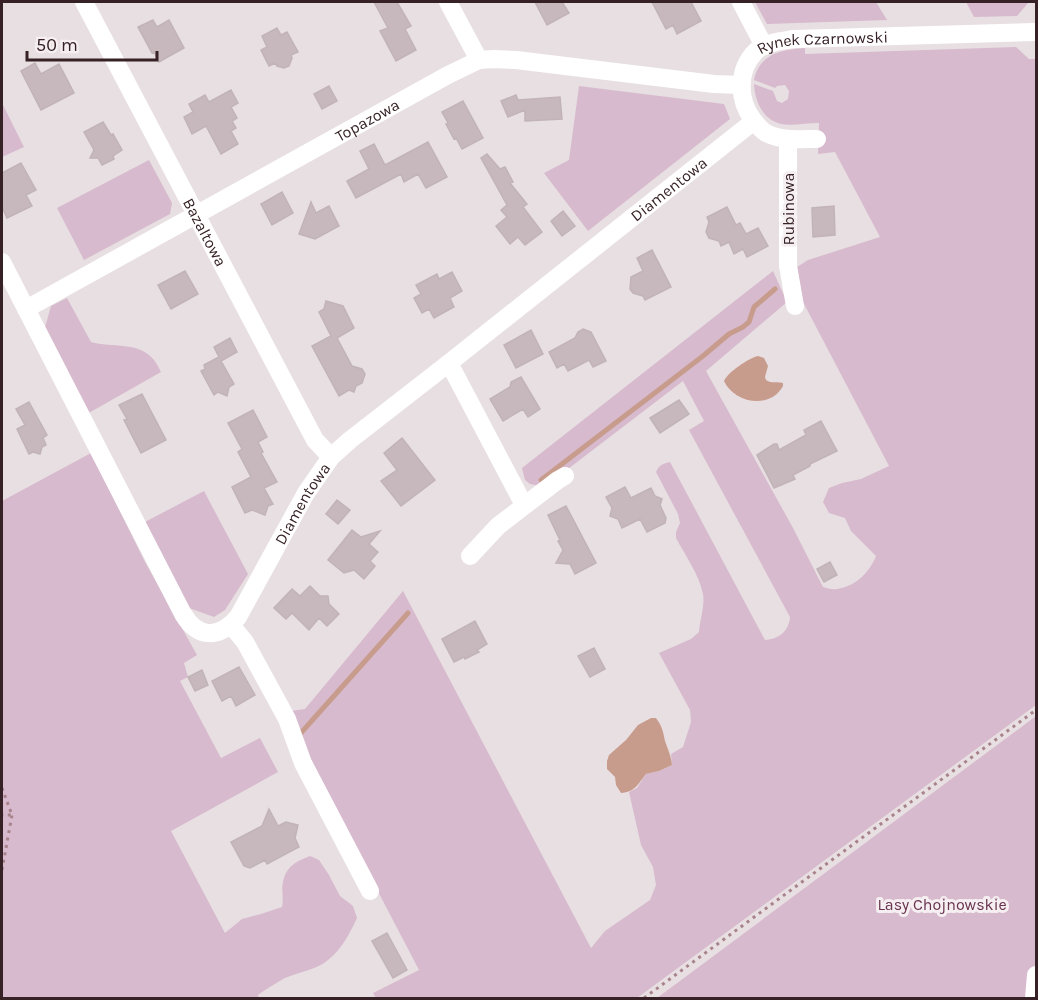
<svg xmlns="http://www.w3.org/2000/svg" width="1038" height="1000" viewBox="0 0 1038 1000" font-family="Karla,sans-serif">
	<rect width="100%" height="100%" fill="#e8dfe2"/>
	<path fill="#d7bacd" d="M755,2H876L887,20L767,24Z
		M966,2H1029L1017,16L974,17Z
		M1016,47L1029,59H1036V705L637,998H376L373,993L419,970L301,744L291,711L305,709L403,591L591,948L605,931L650,900L656,885L653,867L641,845L629,792L637,788L646,774L659,771L672,765L671,754L683,747L691,722L690,710L659,653L691,639L699,632C700,619 705,606 703,594C699,574 685,555 676,538V532L680,523L678,514L656,472C659,465 662,464 670,462L765,640C779,639 789,631 790,617L689,430L704,421L683,381L564,472L540,486L530,484L525,480L522,468L773,271L787,302L706,371L793,528L823,587C827,588 833,590 837,589C856,586 869,573 876,556L851,531L845,518L829,513L823,502L829,488L842,483L861,479L889,466L803,302L797,267L808,260L880,237L835,152L818,154L819,123C807,123 792,126 781,124C762,119 755,101 754,84L773,91L777,101L782,103L788,99L789,91L785,85L777,86L775,88L754,80C760,53 781,50 805,48V54Z
		M579,86L724,104L730,119L588,231L544,173L569,160Z
		M2,103L24,147L2,157Z
		M149,160L172,203L170,214L84,260L57,208Z
		M67,298L91,342C112,348 139,341 154,360C157,364 159,368 161,372L87,414L44,331L51,306Z
		M91,453L145,562L197,655L184,663L188,677L180,681L221,758L260,738L278,772L171,831L225,933L242,919L261,914L282,907C284,898 281,889 283,882C286,866 297,861 310,856L319,860L329,875L340,896L353,906L357,918C350,933 342,949 328,960C316,970 299,972 285,978C276,983 266,989 258,995L259,998H2V501Z
		M204,491L248,574L225,610L214,617L189,608L143,523Z
		M1036,716V998H657Z"/>
	<path fill="#c89c8d" d="M758,356L764,358L768,366L765,377L766,380C772,384 777,381 783,383V386C770,410 734,403 724,381C728,372 749,358 758,356Z
		M651,718H656C662,726 663,731 665,741C668,750 671,755 672,765L659,771L646,774C638,784 635,792 621,793L616,785L615,777L607,769V761L609,755L626,740L638,725Z"/>
	<g fill="none" stroke-linecap="round" stroke-linejoin="round">
		<path stroke="#c89c8d" stroke-width="5" d="M541,480L703,356L729,334L743,327L749,322L754,307L775,289
			M300,734L408,613"/>
	</g>
	<path fill="#c6b8bc" stroke="#c1b3b7" stroke-width="1.5" d="M374,2H397L411,26L405,29L416,50L396,61L380,31L388,28Z
		M535,2H562L569,13L547,25Z
		M652,2H691L701,21L677,34L673,25L666,29Z
		M153,20L157,27L169,20L184,48L159,62L154,52L152,53L138,27Z
		M277,28L281,35L287,32L298,52L291,55L292,58L289,66L284,68L277,66L275,63L269,66L261,50L267,47L262,36Z
		M35,63L41,74L59,64L74,93L41,110L21,71Z
		M329,86L337,101L322,109L314,94Z
		M231,90L238,103L231,107L237,118L232,121L236,128L231,131L238,144L221,154L206,126L192,134L184,117L193,112L189,104L205,95L209,102Z
		M516,95L518,100L560,97L562,119L525,121V110L508,117L501,101Z
		M463,101L483,138L462,149L456,138L454,139L446,124L448,123L442,112Z
		M103,122L111,135L113,134L122,150L113,156L114,159L102,165L98,158H90L94,150L84,132Z
		M428,142L447,177L426,188L418,174L404,182L401,174L356,198L347,181L369,169L360,151L374,144L385,165Z
		M487,154L500,169L505,167L513,182L510,183L527,204L523,207L542,232L525,245L518,237L510,244L496,226L507,217L501,210L507,205L481,158Z
		M21,163L36,190L26,195L32,206L7,218L2,207V173Z
		M282,192L293,213L272,225L261,204Z
		M311,202L316,213L329,206L339,226L315,239L299,234Z
		M834,206L835,235L813,237L812,208Z
		M727,207L736,225L740,223L746,234L758,228L768,246L747,257L743,249L734,254L729,242L721,246L719,241L709,238L706,232L709,222L707,217Z
		M563,211L575,226L562,236L551,221Z
		M652,250L671,287L645,300L643,296L633,293L630,289L631,277L643,271L637,258Z
		M185,271L198,294L171,309L158,285Z
		M452,272L462,291L450,298L454,307L434,318L429,309L422,313L414,298L421,294L416,285L437,274L439,279Z
		M326,301L343,306L354,328L337,338L352,366L362,369L365,374L362,383L356,386L354,392L349,390L339,396L312,346L331,336L319,312L324,309Z
		M583,329L591,332L606,361L593,367L589,360L568,371L564,364L557,368L549,352L575,338L578,332Z
		M531,330L543,354L516,368L504,345Z
		M230,338L237,352L221,361L234,384L229,387L227,396L218,392L214,395L201,371L205,369L204,365L219,357L214,347Z
		M521,377L540,409L528,417L523,409L503,421L490,399L510,387L511,382Z
		M142,394L166,440L141,453L124,420L127,419L119,405Z
		M679,400L689,414L660,433L650,418Z
		M29,402L47,435L43,438L46,445L42,447L40,454L33,452L29,454L17,429L25,425L16,409Z
		M253,410L267,437L258,442L263,452L261,453L277,482L264,488L273,504L268,506L265,515L252,510L245,513L232,487L251,477L238,452L242,449L228,423Z
		M821,421L837,451L810,464V466L793,475L795,479L774,488L757,455L774,444H777L779,450L806,435L804,430Z
		M402,438L435,480L401,506L381,481L397,470L384,453Z
		M625,487L631,498L651,488L655,496L662,499L660,505L666,518L665,523L647,532L640,519L622,528L618,519L610,516L612,508L606,497Z
		M337,500L350,510L338,524L326,514Z
		M566,506L596,563L575,574L570,564L556,563L563,550L558,541L560,540L548,515Z
		M352,530L361,537L380,531L369,544L378,552L370,561L375,566L364,579L354,570L344,573L328,560Z
		M830,562L837,575L824,582L817,569Z
		M310,586L320,596H328L329,604L339,614L327,626L319,618L309,630L292,613L286,619L274,608L292,589L300,596Z
		M475,621L487,644L477,650L479,652L465,659L464,657L454,662L442,639Z
		M594,648L605,669L590,677L578,656Z
		M239,667L255,695L236,706L231,696L222,701L212,681Z
		M202,670L208,685L195,691L188,677Z
		M269,809L278,826L286,822L298,825L295,838L299,847L267,864L265,860L250,868L244,866L231,842L262,826Z
		M387,933L407,970L393,978L372,941Z"/>
	<g fill="none" stroke-linecap="round" stroke-linejoin="round">
		<path stroke="#a8838b" stroke-width="3" stroke-dasharray="3 4.5" stroke-linecap="butt" d="M2,788L12,815H2
			M2,870L12,815
			M644,998L1036,710"/>
		<g stroke="#fff" stroke-width="18">
			<path id="s1" d="M84,2L315,440L331,457"/>
			<path d="M448,2L479,60"/>
			<path d="M741,2L764,46"/>
			<path d="M788,139V266L795,306"/>
			<path id="s2" d="M817,139C801,139 781,141 766,133C761,130 757,125 753,120C738,100 737,71 755,52C765,42 782,41 794,39L1036,32"/>
			<path id="s3" d="M2,262L183,614C198,639 219,639 238,617L306,493L331,457L350,440L449,363L754,121"/>
			<path id="s4" d="M26,309L448,75L479,60L494,59L516,60L714,84L741,85"/>
			<path d="M449,363L524,505"/>
			<path d="M470,556L498,526L558,480L565,476"/>
			<path d="M231,625L245,642L287,719L303,763L370,891"/>
			<path d="M1034,998L1036,975"/>
		</g>
	</g>
	<g text-anchor="middle" stroke-width="6" stroke-linejoin="round" paint-order="stroke">
		<g font-size="16" fill="#362226" stroke="#f6eff2">
			<text dy="6" stroke="none"><textPath href="#s2" startOffset="214">Rynek Czarnowski</textPath></text>
			<text dy="6" stroke="none"><textPath href="#s4" startOffset="390">Topazowa</textPath></text>
			<text dy="6" stroke="none"><textPath href="#s3" startOffset="1080">Diamentowa</textPath></text>
			<text transform="translate(788 209) rotate(-90)" y="6">Rubinowa</text>
			<text dy="6" stroke="none"><textPath href="#s1" startOffset="260">Bazaltowa</textPath></text>
			<text dy="6" stroke="none"><textPath href="#s3" startOffset="594">Diamentowa</textPath></text>
		</g>
		<g font-size="16" fill="#68324e" stroke="#f6eff2">
			<text x="942" y="910">Lasy Chojnowskie</text>
		</g>
	</g>
	<rect width="1038" height="1000" fill="none" stroke="#362226" stroke-width="6"/>
	<path d="M27 51v9h130v-9" fill="none" stroke="#362226" stroke-width="3"/>
	<text x="36" y="51" font-size="18" fill="#362226" stroke="#f6eff2" stroke-width="4.5" paint-order="stroke">50 m</text>
</svg>
